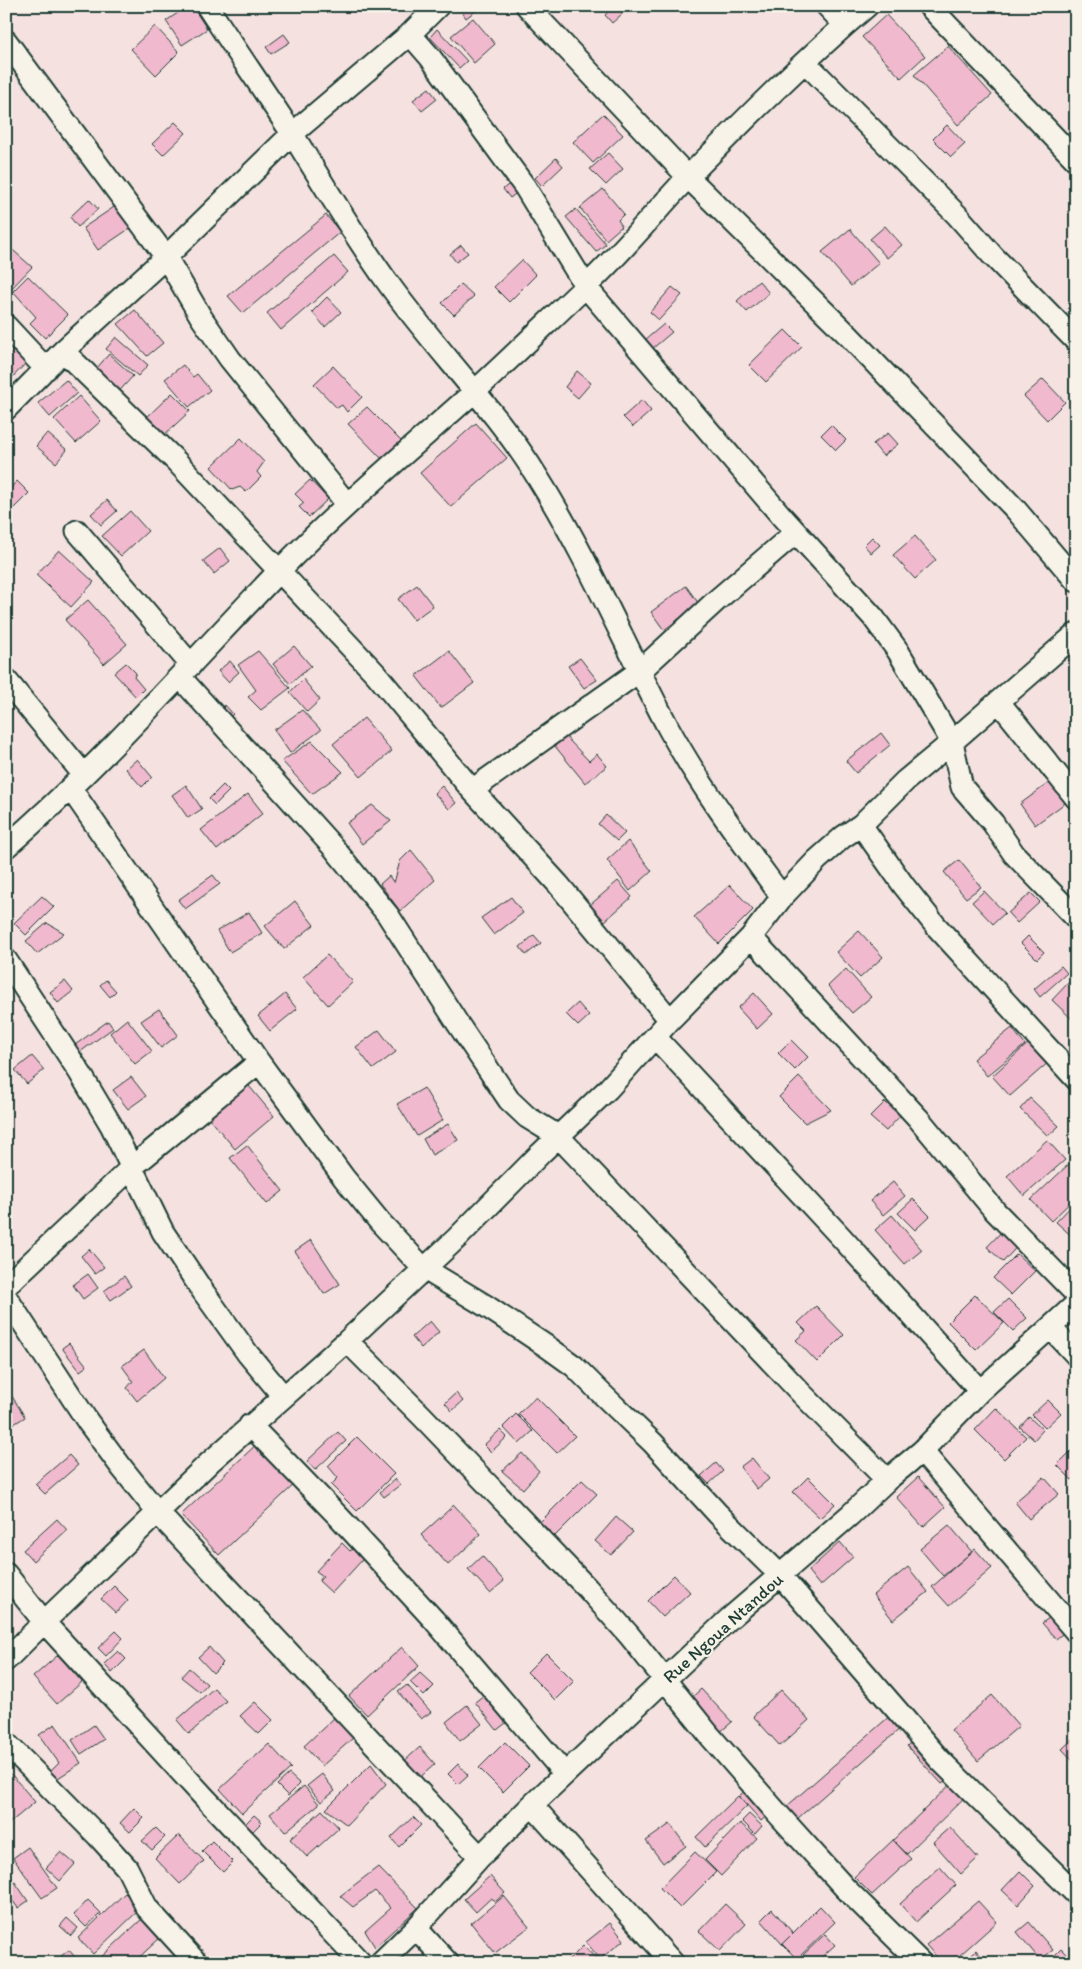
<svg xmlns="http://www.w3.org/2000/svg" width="1082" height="1969" viewBox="0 0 1082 1969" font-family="Itim,sans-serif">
	<rect width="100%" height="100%" fill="#f5e2e0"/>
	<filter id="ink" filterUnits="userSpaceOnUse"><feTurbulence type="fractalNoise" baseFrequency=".02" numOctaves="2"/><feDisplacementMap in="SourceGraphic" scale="10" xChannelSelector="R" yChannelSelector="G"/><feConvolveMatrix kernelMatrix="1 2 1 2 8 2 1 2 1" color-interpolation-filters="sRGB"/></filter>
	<g filter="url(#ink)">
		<path fill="#f1b9ce" stroke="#1f3d34" d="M188,6H192L207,29L182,45L166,21Z
			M458,6H482L466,18Z
			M614,6H631L612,23L605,15Z
			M886,15L925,56L901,78L862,37Z
			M473,18L495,44L474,63L451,36Z
			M155,26L179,52L156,75L131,49Z
			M437,29L467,61L459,68L430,37Z
			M284,34L290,42L271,54L266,47Z
			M948,46L992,95L958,125L914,75Z
			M429,88L437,99L422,111L413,100Z
			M603,114L623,135L593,163L573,142Z
			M175,122L186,133L163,155L152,144Z
			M947,125L965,144L951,157L933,139Z
			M608,153L623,169L606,185L590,169Z
			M556,158L563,166L542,186L535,178Z
			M512,182L519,191L510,198L503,189Z
			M603,189L624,214L618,220L622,226L606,240L580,208Z
			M89,199L98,209L78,227L70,217Z
			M117,205L132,227L98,250L83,228Z
			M576,209L606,244L596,252L566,217Z
			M326,215L340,232L243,313L228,296Z
			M885,226L902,245L887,258L870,239Z
			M850,229L879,263L851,286L822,252Z
			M6,244L32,267L8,292L6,291Z
			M461,245L468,253L456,262L450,254Z
			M334,256L348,272L281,330L267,313Z
			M522,260L536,275L509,302L494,287Z
			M28,276L68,315L45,338L30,323L36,317L13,291Z
			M759,281L769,293L747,312L737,301Z
			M461,284L474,296L454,315L442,303Z
			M672,287L682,295L659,320L650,312Z
			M1025,292L1035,302L1028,310L1017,300Z
			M327,297L341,312L325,327L312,312Z
			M135,310L163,343L147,356L118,324Z
			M664,324L672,332L652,349L645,340Z
			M785,330L802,347L766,382L749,365Z
			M116,337L148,365L138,376L106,349Z
			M15,350L28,361L6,384V359Z
			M109,354L133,376L114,397L90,376Z
			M183,365L193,377L197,374L210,390L189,407L165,379Z
			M333,366L362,397L347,412L342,405L337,408L314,384Z
			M577,371L591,383L578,398L565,387Z
			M1043,379L1065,402L1047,420L1024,396Z
			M66,380L77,393L50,417L38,403Z
			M172,393L190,411L162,437L145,419Z
			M79,396L101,421L76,443L54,419Z
			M642,400L651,411L633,427L623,417Z
			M367,407L402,442L384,461L348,424Z
			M476,423L507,458L451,507L420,473Z
			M831,425L846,440L836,450L821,435Z
			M47,433L67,450L56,463L36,446Z
			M888,433L898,444L883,456L873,444Z
			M241,438L264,462L257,472L261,477L246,492L240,487L232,490L211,467Z
			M310,480L328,499L309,517L299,507L304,503L295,494Z
			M17,481L29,493L6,516V493Z
			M107,500L117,511L101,525L91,514Z
			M130,511L148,531L121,556L102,536Z
			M915,536L936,560L915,579L893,555Z
			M872,537L880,545L871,553L864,545Z
			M220,548L230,561L214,574L203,561Z
			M59,550L94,582L71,607L36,575Z
			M417,585L433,606L414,620L398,599Z
			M686,586L699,604L664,630L651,612Z
			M88,600L127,644L104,664L65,620Z
			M294,646L311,666L290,684L273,664Z
			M258,651L290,688L261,710L248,697L256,690L238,665Z
			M449,651L474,683L441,708L416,676Z
			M580,658L597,680L584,688L568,666Z
			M230,661L239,672L228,682L218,671Z
			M126,663L136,673L134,677L144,689L136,697L114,673Z
			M303,679L320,700L307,712L290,692Z
			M225,705L233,714L228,719L220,710Z
			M302,710L321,730L290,753L274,730Z
			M364,718L392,751L361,777L333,744Z
			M881,733L890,745L856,773L846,761Z
			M565,736L589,761L597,754L607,766L585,783L554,745Z
			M312,741L343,772L312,794L282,761Z
			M137,759L152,777L142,787L126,769Z
			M1061,774L1076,795L1035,825L1020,804Z
			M186,785L202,809L188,818L172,795Z
			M223,785L229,791L215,805L209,799Z
			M442,786L456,803L449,809L434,793Z
			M248,794L263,813L217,850L201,830Z
			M372,805L391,821L362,844L347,823Z
			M606,815L625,833L617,841L598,824Z
			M628,841L652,871L630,891L607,860Z
			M411,850L435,880L400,911L380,884L389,876L394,883L400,861Z
			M959,860L981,887L966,898L944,872Z
			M213,875L220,884L185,909L178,900Z
			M618,881L632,897L605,921L590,905Z
			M730,885L753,910L719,944L694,917Z
			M984,891L1005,913L993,924L972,902Z
			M1031,893L1040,902L1017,923L1008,913Z
			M42,896L54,907L26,935L14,923Z
			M511,897L523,913L494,935L481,918Z
			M295,901L314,925L284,949L265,926Z
			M249,912L262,933L230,952L217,931Z
			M47,923L64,933L37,954L26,941Z
			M859,931L883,957L860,978L836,952Z
			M534,935L541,943L526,955L520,947Z
			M1028,936L1044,952L1037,959L1021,943Z
			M327,955L353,982L328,1005L303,977Z
			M1061,966L1067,973L1040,997L1034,989Z
			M846,969L871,997L852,1013L828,986Z
			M106,980L116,991L110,997L100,985Z
			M65,981L73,991L58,1003L50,992Z
			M1070,981L1076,986V1023L1052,1000Z
			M754,993L773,1014L757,1029L738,1008Z
			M285,994L297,1009L270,1031L258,1016Z
			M578,1003L589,1016L578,1026L566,1014Z
			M159,1009L178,1035L161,1048L141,1021Z
			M127,1019L152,1051L135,1064L110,1033Z
			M108,1021L113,1028L80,1052L75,1045Z
			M1012,1028L1025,1045L987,1076L973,1059Z
			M379,1030L396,1052L373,1069L356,1047Z
			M791,1040L808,1057L795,1070L778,1053Z
			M1032,1040L1050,1061L1010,1096L992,1076Z
			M32,1056L44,1070L27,1084L15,1070Z
			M131,1077L146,1096L128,1109L113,1090Z
			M799,1077L831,1110L805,1123L779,1097Z
			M244,1080L274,1116L235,1149L205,1113Z
			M424,1088L443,1120L417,1136L397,1104Z
			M1030,1098L1059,1126L1048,1136L1020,1109Z
			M885,1102L900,1116L886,1131L870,1117Z
			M448,1124L458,1140L432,1155L423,1139Z
			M1047,1140L1065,1160L1024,1196L1007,1176Z
			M247,1145L283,1191L267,1204L230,1158Z
			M1071,1162L1076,1167V1197L1051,1221L1031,1200Z
			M893,1182L905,1196L883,1215L870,1201Z
			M913,1199L930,1216L915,1230L898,1213Z
			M1076,1201V1240L1056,1222Z
			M892,1215L922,1250L905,1264L875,1230Z
			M1006,1227L1022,1241L1003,1262L987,1247Z
			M311,1240L340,1284L324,1294L295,1251Z
			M89,1249L104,1267L95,1274L81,1256Z
			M1017,1254L1035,1271L1011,1295L993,1278Z
			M88,1274L98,1288L83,1299L73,1285Z
			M124,1276L131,1286L111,1300L104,1291Z
			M975,1295L1004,1323L976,1350L948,1322Z
			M1008,1299L1027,1318L1013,1331L994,1312Z
			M816,1306L844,1335L817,1362L796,1340L806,1331L798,1323Z
			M430,1321L439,1332L421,1348L412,1337Z
			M69,1343L87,1366L80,1371L62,1348Z
			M144,1350L164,1378L137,1401L127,1388L133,1381L122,1366Z
			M8,1390L25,1417L6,1429V1391Z
			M456,1393L463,1401L452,1411L445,1403Z
			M536,1397L575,1436L557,1453L518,1414Z
			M1048,1400L1061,1413L1045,1428L1032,1415Z
			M996,1408L1026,1437L1004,1459L975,1430Z
			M516,1414L533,1431L519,1444L503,1427Z
			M1029,1417L1043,1430L1034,1440L1020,1427Z
			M500,1430L507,1437L491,1452L484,1445Z
			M338,1432L346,1441L315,1470L307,1461Z
			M357,1437L394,1474L357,1511L331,1485L338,1478L328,1466Z
			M260,1441L298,1481L219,1555L181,1515Z
			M1074,1448L1076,1450V1477L1072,1480L1057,1465Z
			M522,1453L539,1471L523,1489L502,1471Z
			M69,1455L78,1465L45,1494L35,1484Z
			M752,1458L769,1479L757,1489L740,1467Z
			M716,1463L723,1471L709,1484L701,1476Z
			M808,1477L835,1504L820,1518L793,1492Z
			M918,1477L945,1507L923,1527L896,1497Z
			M1044,1477L1059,1494L1029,1519L1015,1502Z
			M395,1479L400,1485L384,1497L380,1492Z
			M582,1480L597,1494L555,1536L540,1522Z
			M454,1505L481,1534L448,1565L421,1535Z
			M616,1517L633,1532L611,1555L595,1541Z
			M57,1519L67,1530L33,1561L23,1550Z
			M949,1525L972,1552L943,1576L920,1549Z
			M840,1542L853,1557L820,1586L808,1571Z
			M342,1543L350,1551L353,1549L363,1559L332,1593L319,1581L323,1576L316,1571Z
			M975,1549L992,1568L949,1606L932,1587Z
			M482,1556L504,1581L490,1593L468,1569Z
			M908,1567L928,1592L893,1620L873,1595Z
			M674,1575L690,1592L663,1617L648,1601Z
			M114,1586L128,1600L116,1613L101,1599Z
			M1053,1615L1066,1631L1056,1639L1042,1623Z
			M116,1631L123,1638L106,1656L98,1648Z
			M209,1647L223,1663L213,1673L198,1657Z
			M402,1647L419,1666L367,1715L349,1696Z
			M118,1651L126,1659L112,1673L104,1664Z
			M546,1653L574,1681L555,1700L527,1672Z
			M58,1655L82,1682L57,1704L33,1677Z
			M189,1668L207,1684L200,1692L181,1677Z
			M420,1673L434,1686L424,1696L410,1682Z
			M407,1685L431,1712L421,1719L398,1692Z
			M214,1688L226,1701L189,1734L177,1720Z
			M701,1689L732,1722L719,1733L689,1700Z
			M781,1690L809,1720L780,1746L753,1716Z
			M489,1691L511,1719L497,1730L475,1702Z
			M992,1695L1019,1726L978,1761L951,1730Z
			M255,1702L273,1720L259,1734L240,1716Z
			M467,1705L482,1724L460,1741L446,1722Z
			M899,1708L910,1720L797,1819L786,1807Z
			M334,1718L353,1738L322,1766L304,1746Z
			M55,1724L81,1763L55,1780L50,1772L59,1763L39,1735Z
			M94,1725L104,1739L81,1754L72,1740Z
			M923,1732L958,1769L942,1784L907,1746Z
			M1076,1736V1764L1062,1749Z
			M505,1742L529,1766L503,1792L479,1768Z
			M269,1744L291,1768L242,1813L220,1789Z
			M420,1747L435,1764L417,1780L402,1763Z
			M371,1764L386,1784L347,1825L326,1809Z
			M458,1764L468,1775L458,1784L448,1774Z
			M11,1774L35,1802L6,1826V1778Z
			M289,1774L300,1784L288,1796L277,1785Z
			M322,1774L335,1791L321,1802L307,1786Z
			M960,1775L973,1789L907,1854L893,1840Z
			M304,1786L319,1804L285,1832L270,1814Z
			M747,1789L770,1813L761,1821L739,1796Z
			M738,1796L747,1806L705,1847L696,1837Z
			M134,1808L144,1818L130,1832L120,1823Z
			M322,1810L339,1828L307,1857L290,1839Z
			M749,1814L762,1826L755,1834L742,1821Z
			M254,1815L262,1822L253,1831L245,1824Z
			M413,1817L421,1825L399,1847L391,1838Z
			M740,1823L757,1838L721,1876L705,1860Z
			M670,1824L686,1846L663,1863L646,1841Z
			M950,1827L978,1858L961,1874L933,1842Z
			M156,1828L165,1837L152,1850L142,1841Z
			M179,1835L204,1861L180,1884L155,1858Z
			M893,1840L911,1859L872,1895L854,1877Z
			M212,1841L233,1862L223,1872L202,1851Z
			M28,1847L57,1888L42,1898L13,1858Z
			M61,1852L75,1864L60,1881L46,1868Z
			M695,1852L716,1872L680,1908L660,1888Z
			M378,1867L418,1908L375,1947L365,1931L391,1908L375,1891L353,1907L340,1896Z
			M940,1867L956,1885L916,1922L900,1904Z
			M1020,1871L1035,1886L1018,1905L1002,1890Z
			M490,1876L505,1893L496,1901L491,1898L476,1912L464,1899Z
			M15,1882L28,1901L18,1908L6,1892V1888Z
			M125,1893L140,1909L93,1954L78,1938Z
			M504,1896L529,1927L495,1953L471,1923Z
			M88,1900L101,1913L86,1927L74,1915Z
			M978,1901L997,1922L951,1963H942L926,1945Z
			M725,1904L746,1924L720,1951L699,1931Z
			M820,1906L835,1922L797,1959L782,1944Z
			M772,1909L793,1933L782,1944L761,1920Z
			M144,1917L162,1936L133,1963H95Z
			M67,1918L78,1928L71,1936L60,1926Z
			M1029,1922L1053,1950L1040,1960L1017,1932Z
			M610,1923L624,1940L600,1959L586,1942Z
			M825,1934L835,1945L815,1963H806L801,1957Z
			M583,1946L599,1961L596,1963L567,1962Z
			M1061,1949L1075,1963H1047Z
			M69,1950L75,1957L66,1963L61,1956Z
			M976,1950L987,1963H963Z
			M776,1956L784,1963H770Z"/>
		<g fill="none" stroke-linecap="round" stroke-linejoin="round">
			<g stroke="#1f3d34" stroke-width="25">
				<path id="minor" d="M207,6C235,49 265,92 293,135C324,185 354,236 388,283C436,350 495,408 538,478C588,558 625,646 669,729C702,789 742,842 782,897
					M527,6L688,177L849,336L1016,510L1076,581
					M827,6L845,25
					M929,6L1076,160
					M410,34L430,57L525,187L586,287L784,519L873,617L898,651L952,742L962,787L993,823L1014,854L1076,918
					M6,41L166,257L201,317L230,359L347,504
					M805,62L957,215L992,255L1076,341
					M6,326L46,369
					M63,351L176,461L377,675L472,790L558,884L670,1020
					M6,409L63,351L166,257L292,134L410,34L438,6
					M77,531L191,665
					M180,677L333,847L388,915L458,1024L509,1100L527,1117L558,1136L801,1393L887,1480
					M6,680L84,775
					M999,702L1076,798
					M71,789L259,1062L344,1178L380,1222L423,1268L486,1306L549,1348L574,1366L600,1392L653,1443L718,1514L780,1575L940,1760L1076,1894
					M472,790L641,670L717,600L796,532
					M861,825L904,886L936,926L1076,1079
					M6,847C104,762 189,665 278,572C340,508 408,451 474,392C511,358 547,323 584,288C621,254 653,214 687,178C745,119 804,60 867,6
					M751,937L918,1118L995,1211L1076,1294
					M6,960L80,1073L111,1125L163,1232L202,1290L248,1354L283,1396
					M655,1037L841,1237L980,1391
					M6,1286L131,1168L259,1062
					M6,1297L88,1422L122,1468L158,1513L480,1857
					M1051,1328L1076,1355
					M347,1341L422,1416L587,1588L629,1635L710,1736L778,1814L845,1888L921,1963
					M250,1425L340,1518L434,1620L565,1774
					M922,1451L1076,1632
					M6,1574L44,1622L204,1797L361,1963
					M6,1660L44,1622L210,1462L347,1341L457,1238L540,1154L608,1089L670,1020L751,937L782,897L817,860L843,837L861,825L905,781L952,742L1076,634
					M6,1743L98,1836L127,1868L147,1908L197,1963
					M532,1805L673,1963
					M416,1928L448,1963
					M380,1963L416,1928L480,1857L532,1805L729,1619L850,1515L887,1480L922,1451L980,1391L1076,1304"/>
			</g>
			<use href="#minor" stroke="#f7f3e8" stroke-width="21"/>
		</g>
	</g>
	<g text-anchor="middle" stroke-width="4.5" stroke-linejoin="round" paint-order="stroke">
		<g font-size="18" fill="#1f3d34" stroke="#f7f3e8">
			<text transform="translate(723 1628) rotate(-42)" y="6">Rue Ngoua Ntandou</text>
		</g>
	</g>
	<rect width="1082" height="1969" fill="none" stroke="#f7f3e8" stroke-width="25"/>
	<rect x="12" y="12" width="1057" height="1944" fill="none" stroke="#1f3d34" stroke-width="2" filter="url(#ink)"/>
</svg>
